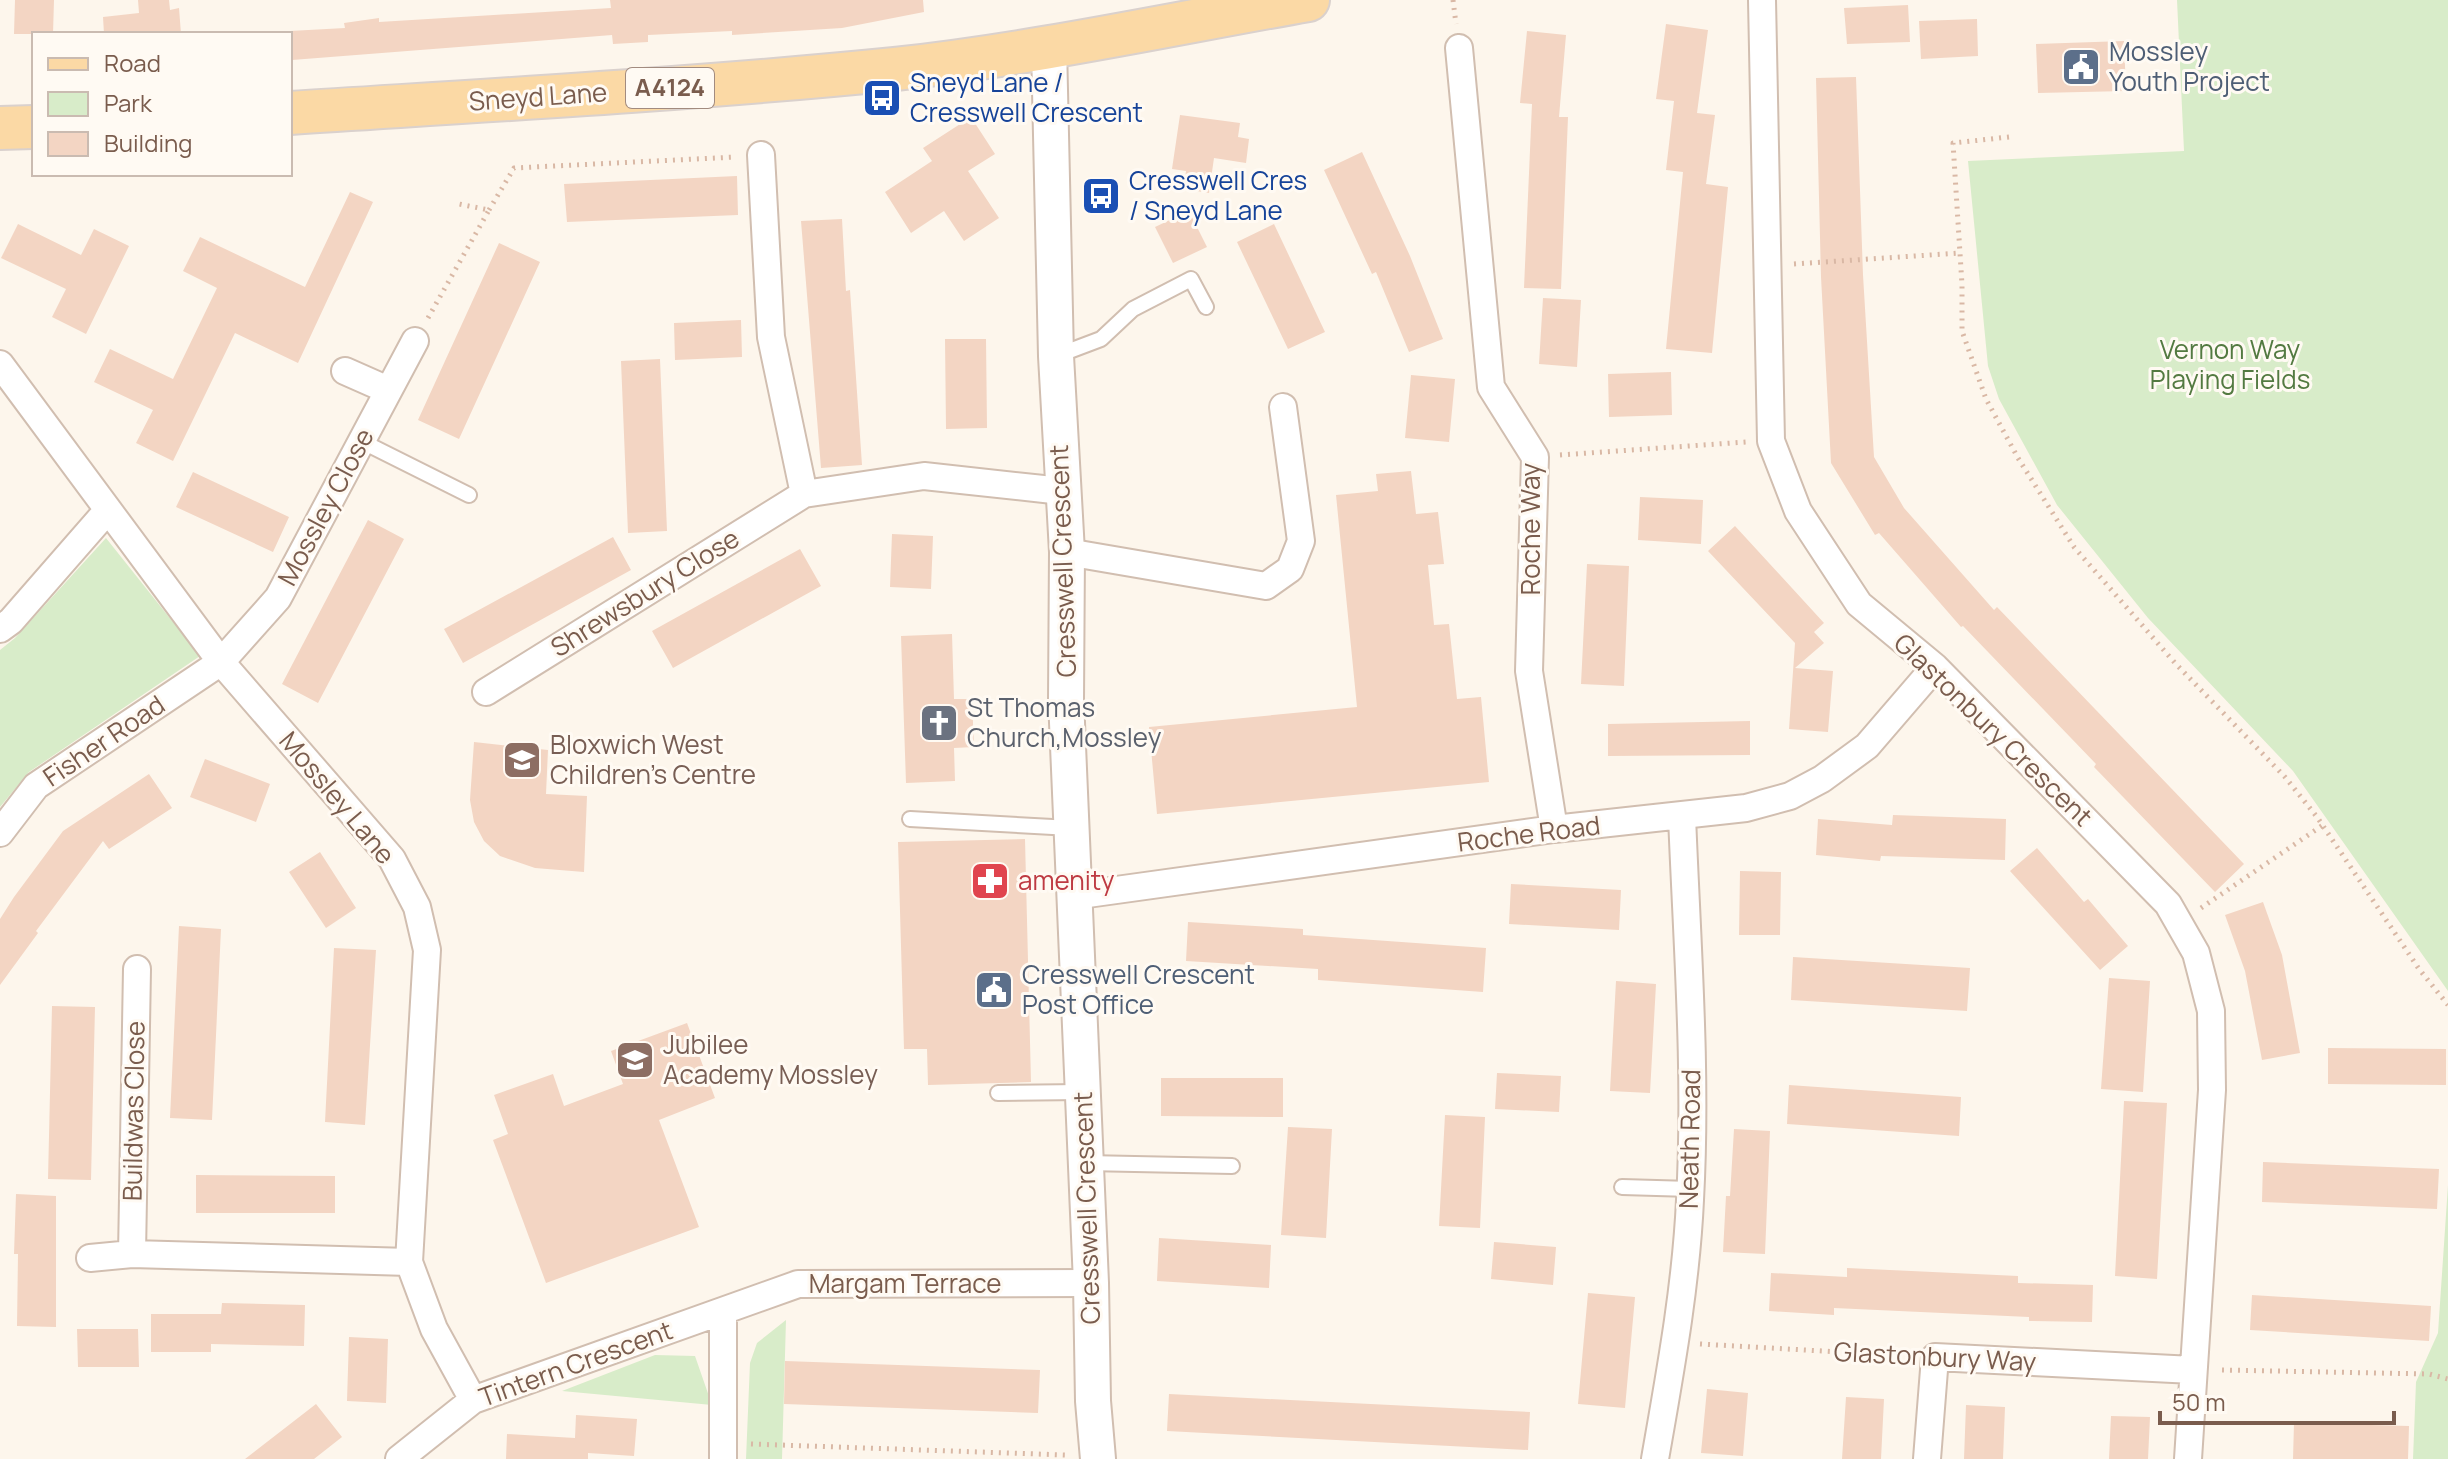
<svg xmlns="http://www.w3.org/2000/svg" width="2448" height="1459" viewBox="0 0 2448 1459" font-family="Manrope,sans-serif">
	<rect width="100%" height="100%" fill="#fdf6ec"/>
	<path fill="#d8ecc9" d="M2177,0H2448V991L2293,771L2148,618L2057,505L1999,399L1988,366L1968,161L2184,151Z
		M106,538L200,656L29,772L0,807V650L15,638Z
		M2448,1185V1459H2413L2416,1382L2438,1333Z
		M786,1320L782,1459H746L750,1363L757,1343Z
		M655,1355L695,1356L712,1405L562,1391Z"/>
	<path fill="#f3d5c3" d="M15,0H54L53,34H14Z
		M138,0H169L170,10L179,8L181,34H104L103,17L139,13Z
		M610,0H923L924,12L842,28L732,35V31L648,35V42L613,44L612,35L292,60L290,31L345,28L344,23L379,18V22L611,8Z
		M1908,5L1910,42L1847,44L1844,8Z
		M1977,19L1978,56L1921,59L1919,21Z
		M1666,24L1708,30L1697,113L1715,115L1706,184L1728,187L1712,353L1666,349L1683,172L1666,170L1674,101L1656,99Z
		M1527,31L1566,35L1559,117H1568L1561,289L1524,288L1532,104L1520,103Z
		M2124,41L2126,91L2038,93L2036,44Z
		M1856,77L1863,275L1874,457L1904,508L1994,610L1997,607L2244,864L2215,892L2094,767L2096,764L1963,626L1961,627L1879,533L1875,535L1831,463L1821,277L1816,78Z
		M1180,115L1240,123L1238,137L1249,139L1246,163L1214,158L1209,193L1184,189L1186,171L1172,169Z
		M971,117L995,154L968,171L999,218L964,241L944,211L911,233L885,192L932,161L923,148Z
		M1362,152L1410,256L1443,339L1409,352L1376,272L1372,274L1324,170Z
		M737,176L738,215L567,222L564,184Z
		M350,192L373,202L298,363L235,333L173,461L136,443L153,410L94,382L110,349L173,379L217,288L183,271L200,237L305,287Z
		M1189,211L1207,247L1173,263L1155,227Z
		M842,219L846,291L850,290L862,465L821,468L801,221Z
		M18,224L81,255L94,229L129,246L86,334L52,317L66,289L1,258Z
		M1274,224L1325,332L1288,349L1237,242Z
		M499,243L540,262L459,439L418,420Z
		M1543,298L1581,300L1577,367L1539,364Z
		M741,320L742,357L675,360L674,323Z
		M945,339H986L987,428L946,429Z
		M660,359L667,531L628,533L621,361Z
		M1671,372L1672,415L1609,417L1608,374Z
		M1411,375L1455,379L1449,442L1405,438Z
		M1411,471L1416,514L1438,512L1444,564L1428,565L1434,625L1449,624L1457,699L1481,697L1489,782L1157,814L1149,727L1357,707L1336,495L1378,491L1376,474Z
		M193,472L289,517L273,552L176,507Z
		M1640,497L1703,500L1701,544L1638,540Z
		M368,520L404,539L318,703L282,684Z
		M1735,526L1824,623L1814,632L1824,643L1795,668L1833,671L1828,732L1789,729L1795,643L1708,551Z
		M892,534L933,536L931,589L890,587Z
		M613,537L631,570L463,663L444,629Z
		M800,549L821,586L673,668L652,631Z
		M1587,564L1629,566L1624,686L1581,684Z
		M952,634L954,699H972L974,747L954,748L955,781L906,783L901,636Z
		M1750,721V755L1608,756V724Z
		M474,742L548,750L546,794L587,796L584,872L535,868L500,856L484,841L474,822L470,800Z
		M205,759L270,784L256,822L190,797Z
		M149,774L172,808L109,849L103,841L36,931L38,933L0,985V919L14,897L63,831Z
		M1893,815L2006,819L2005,860L1881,856L1880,861L1816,855L1818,819L1892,825Z
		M1025,839L1031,1082L928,1085L927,1049H904L898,842Z
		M2037,848L2084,902L2088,899L2128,946L2100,970L2010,871Z
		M320,852L356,908L326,928L289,872Z
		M1740,871L1781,872L1780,935H1739Z
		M1511,884L1621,890L1619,930L1509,924Z
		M2263,902L2282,955L2300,1053L2262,1060L2245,971L2225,915Z
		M1188,922L1303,929V935L1486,948L1483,992L1318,980V969L1186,961Z
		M179,926L221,929L212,1120L170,1118Z
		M334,948L376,950L365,1125L325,1122Z
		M1793,957L1970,968L1967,1011L1791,1000Z
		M2109,978L2150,981L2143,1092L2101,1089Z
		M1616,981L1656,984L1650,1093L1610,1091Z
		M52,1006L95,1007L91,1180L48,1179Z
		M687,1023L715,1098L659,1120L699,1227L546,1283L493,1140L508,1134L494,1095L553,1074L564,1106L623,1084L611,1051Z
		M2328,1048L2446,1049V1085L2328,1084Z
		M1497,1073L1561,1076L1559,1112L1495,1109Z
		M1161,1078H1283V1117L1161,1116Z
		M1789,1085L1961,1097L1959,1136L1787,1124Z
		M2124,1101L2167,1103L2157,1279L2115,1276Z
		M1445,1115L1485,1117L1480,1228L1439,1226Z
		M1288,1127L1332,1129L1326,1238L1281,1235Z
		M1734,1129L1770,1131L1765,1254L1723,1252L1726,1196H1730Z
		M2263,1162L2439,1169L2437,1209L2262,1202Z
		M196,1175L335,1176V1213H196Z
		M16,1194L56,1196V1327L17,1326L18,1254H14Z
		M1159,1238L1271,1245L1269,1288L1157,1281Z
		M1494,1242L1556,1247L1553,1285L1491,1279Z
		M1847,1268L2018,1276V1283L2093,1285L2092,1322L2029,1321V1317L1834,1308V1315L1769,1311L1771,1273L1847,1277Z
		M1588,1293L1635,1297L1625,1408L1578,1404Z
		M2252,1295L2431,1306L2429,1341L2250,1330Z
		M222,1303L305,1305L304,1346L211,1344V1352H151V1314H221Z
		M77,1329H138L139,1367H78Z
		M349,1337L388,1339L386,1403L347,1401Z
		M785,1361L1040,1370L1038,1413L784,1404Z
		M1707,1389L1748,1393L1743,1456L1701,1453Z
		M1169,1394L1530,1412L1528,1450L1167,1431Z
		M1846,1397L1884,1399L1881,1459H1842Z
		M316,1404L342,1437L314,1459H245Z
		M1966,1405L2005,1407L2003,1459H1964Z
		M576,1415L637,1419L634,1456L588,1453V1459H506L507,1434L575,1438Z
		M2111,1416L2150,1417L2148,1459H2109Z
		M2294,1423L2409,1426L2408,1459H2293Z"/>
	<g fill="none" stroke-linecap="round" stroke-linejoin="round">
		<g stroke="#d1beb0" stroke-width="18">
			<path id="service" d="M1056,356L1101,339L1133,309L1191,279L1206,307
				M361,441L469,495
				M910,819L1071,828
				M998,1093L1082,1092
				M1086,1163L1232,1166
				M1622,1187L1691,1189"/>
		</g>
		<g stroke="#d1beb0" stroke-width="30">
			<path id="minor" d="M1762,0L1771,441L1798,511L1859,604L1935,667L2168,904L2196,953L2211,1011L2212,1090L2188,1459
				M1459,48L1491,387L1535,457L1529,671L1554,829
				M761,155L771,337L804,494
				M0,364L221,662L392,859L417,907L427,950L409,1262L434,1329L473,1400
				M345,371L388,390
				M1067,552L1266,586L1290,569L1301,541L1283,407
				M0,629L11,621L107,511
				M486,692L804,494L924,476L1062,491
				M0,833L36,786L221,662L278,598L415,341
				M1073,896L1554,829L1746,808L1790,796L1822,779L1867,746L1935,667
				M132,1254L137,969
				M90,1258L132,1254L409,1262
				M399,1459L473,1400L798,1284L1091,1283
				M723,1459V1311
				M1655,1459C1670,1373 1686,1287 1690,1200C1697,1072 1687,944 1682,816
				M1927,1459L1935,1357L2193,1370"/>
		</g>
		<g stroke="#d1beb0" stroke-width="38">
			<path id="tertiary" d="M1049,46L1056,356L1067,552L1066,699L1091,1283L1093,1401L1098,1459"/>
		</g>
		<g stroke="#dad1cd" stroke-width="46">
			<path id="primary" d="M290,113C492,100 694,89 895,69C1033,54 1172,24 1308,0
				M0,128L34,127"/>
		</g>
		<path stroke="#d9b8a5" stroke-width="5" stroke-dasharray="2 6" stroke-linecap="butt" d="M1453,0L1456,24
			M2009,137L1953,143L1962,285V331L1986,399L2018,458L2074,547L2175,663L2285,777L2317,817L2419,969L2448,1005
			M489,210L514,168L736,157
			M1794,264L1960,253
			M428,318L489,210L459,204
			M1560,455L1746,442
			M2201,908L2323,825
			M1700,1344L1910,1356
			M2222,1370L2429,1374L2448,1379
			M751,1444L1065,1455"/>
		<use href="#service" stroke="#fff" stroke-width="14"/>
		<use href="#minor" stroke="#fff" stroke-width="26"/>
		<use href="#tertiary" stroke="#fff" stroke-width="34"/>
		<use href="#primary" stroke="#fbd9a5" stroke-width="42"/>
	</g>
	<defs>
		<g id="civic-square" transform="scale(2)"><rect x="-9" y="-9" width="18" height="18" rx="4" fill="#5c6f8a" stroke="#fffaf3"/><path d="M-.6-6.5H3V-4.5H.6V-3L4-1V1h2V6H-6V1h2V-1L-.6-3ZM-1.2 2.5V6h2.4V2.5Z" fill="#fff"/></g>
		<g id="bus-square" transform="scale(2)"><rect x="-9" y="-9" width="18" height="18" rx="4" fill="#1a4fb4" stroke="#fffaf3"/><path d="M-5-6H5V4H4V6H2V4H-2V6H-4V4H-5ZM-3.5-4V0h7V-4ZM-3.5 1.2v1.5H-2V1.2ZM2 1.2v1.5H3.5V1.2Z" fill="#fff"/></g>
		<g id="church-square" transform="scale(2)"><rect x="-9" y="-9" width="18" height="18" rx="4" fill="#6b7280" stroke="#fffaf3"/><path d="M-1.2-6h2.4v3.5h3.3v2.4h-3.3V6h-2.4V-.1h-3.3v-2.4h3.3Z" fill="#fff"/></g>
		<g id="school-square" transform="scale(2)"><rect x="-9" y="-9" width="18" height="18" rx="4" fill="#8d6e63" stroke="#fffaf3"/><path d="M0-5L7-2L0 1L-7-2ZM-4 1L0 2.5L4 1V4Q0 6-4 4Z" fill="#fff"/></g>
		<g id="pharmacy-square" transform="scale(2)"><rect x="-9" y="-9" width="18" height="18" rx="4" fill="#e0444e" stroke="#fffaf3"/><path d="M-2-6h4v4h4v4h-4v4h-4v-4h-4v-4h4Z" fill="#fff"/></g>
	</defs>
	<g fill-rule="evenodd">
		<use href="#civic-square" x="2081" y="67"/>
		<use href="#bus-square" x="882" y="98"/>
		<use href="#bus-square" x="1101" y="196"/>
		<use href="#church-square" x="939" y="723"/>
		<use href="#school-square" x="522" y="760"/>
		<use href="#pharmacy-square" x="990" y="881"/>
		<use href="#civic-square" x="994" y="990"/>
		<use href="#school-square" x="635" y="1060"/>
	</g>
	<g text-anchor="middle" stroke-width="6" stroke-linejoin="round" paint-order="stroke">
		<rect fill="#fffaf3" stroke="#a28b7f" stroke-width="2" x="626" y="68" width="88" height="40" rx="6"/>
		<g font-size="24" font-weight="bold" fill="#7a5c4d">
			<text x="670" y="96">A4124</text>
		</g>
		<g font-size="26" fill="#4e5e75" stroke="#fffaf3" text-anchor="start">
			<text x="2109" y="61">Mossley<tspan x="2109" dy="30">Youth Project</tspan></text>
			<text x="1022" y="984">Cresswell Crescent<tspan x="1022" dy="30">Post Office</tspan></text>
		</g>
		<g font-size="26" fill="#164399" stroke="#fffaf3" text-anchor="start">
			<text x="910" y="92">Sneyd Lane /<tspan x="910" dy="30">Cresswell Crescent</tspan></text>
			<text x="1129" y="190">Cresswell Cres<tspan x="1129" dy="30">/ Sneyd Lane</tspan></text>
		</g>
		<g font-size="26" fill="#7a5c4d" stroke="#fffaf3">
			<text transform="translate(538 97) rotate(-4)" y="9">Sneyd Lane</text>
			<text transform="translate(326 507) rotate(-62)" y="9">Mossley Close</text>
			<text transform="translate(1531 529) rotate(-90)" y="9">Roche Way</text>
			<text transform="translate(1063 561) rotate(-92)" y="9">Cresswell Crescent</text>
			<text transform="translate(645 593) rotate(-32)" y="9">Shrewsbury Close</text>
			<text transform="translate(1993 730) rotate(44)" y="9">Glastonbury Crescent</text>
			<text transform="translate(104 741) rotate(-34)" y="9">Fisher Road</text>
			<text transform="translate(337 798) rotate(50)" y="9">Mossley Lane</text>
			<text transform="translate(1529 834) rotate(-7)" y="9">Roche Road</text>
			<text transform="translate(134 1111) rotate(-89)" y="9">Buildwas Close</text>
			<text transform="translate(1690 1139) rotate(-89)" y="9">Neath Road</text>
			<text transform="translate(1087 1208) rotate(-92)" y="9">Cresswell Crescent</text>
			<text x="905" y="1293">Margam Terrace</text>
			<text transform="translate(1935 1357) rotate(3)" y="9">Glastonbury Way</text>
			<text transform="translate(576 1364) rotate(-20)" y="9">Tintern Crescent</text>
		</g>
		<g font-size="26" fill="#537a41" stroke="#fffaf3">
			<text x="2230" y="359">Vernon Way<tspan x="2230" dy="30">Playing Fields</tspan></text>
		</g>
		<g font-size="26" fill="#5b616d" stroke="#fffaf3" text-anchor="start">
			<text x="967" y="717">St Thomas<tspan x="967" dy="30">Church,Mossley</tspan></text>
		</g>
		<g font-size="26" fill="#785e54" stroke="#fffaf3" text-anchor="start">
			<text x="550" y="754">Bloxwich West<tspan x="550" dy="30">Children's Centre</tspan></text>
			<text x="663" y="1054">Jubilee<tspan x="663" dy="30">Academy Mossley</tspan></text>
		</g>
		<g font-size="26" fill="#be3a42" stroke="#fffaf3" text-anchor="start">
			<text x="1018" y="890">amenity</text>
		</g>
	</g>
	<rect x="32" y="32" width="260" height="144" fill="#fffaf3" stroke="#cabbb1" stroke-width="2"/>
	<rect x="48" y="58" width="40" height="12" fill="#fbd9a5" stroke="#cabbb1" stroke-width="2"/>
	<text x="104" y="72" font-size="24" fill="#7a5c4d">Road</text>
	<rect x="48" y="92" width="40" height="24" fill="#d8ecc9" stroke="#cabbb1" stroke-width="2"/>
	<text x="104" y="112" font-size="24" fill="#7a5c4d">Park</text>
	<rect x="48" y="132" width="40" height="24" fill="#f3d5c3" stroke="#cabbb1" stroke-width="2"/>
	<text x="104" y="152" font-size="24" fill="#7a5c4d">Building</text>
	<path d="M2160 1411v12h234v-12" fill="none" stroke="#7a5c4d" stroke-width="4"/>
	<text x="2172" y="1411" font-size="24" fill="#7a5c4d" stroke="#fffaf3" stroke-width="6" paint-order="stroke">50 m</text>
</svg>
